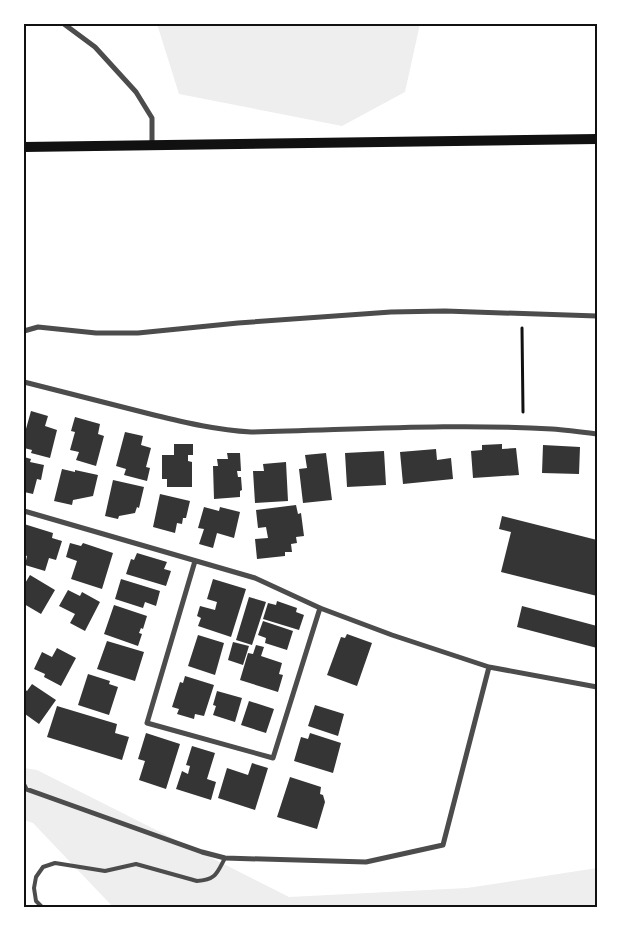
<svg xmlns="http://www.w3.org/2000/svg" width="621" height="931" viewBox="0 0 621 931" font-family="Arial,sans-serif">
	<rect width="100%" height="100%" fill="#fff"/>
	<path fill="#eee" d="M157,24H420L405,92L342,126L179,94Z
		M24,768L37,770L289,897L467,888L597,868V907H113L33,823L24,820Z"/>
	<path fill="#353535" d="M31,411L48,416L45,426L57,430L50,458L31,453L32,450L24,448V436Z
		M75,417L100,424L98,434L104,436L96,466L76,460L79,452L70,450L75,432L71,431Z
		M125,432L143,436L141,445L151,448L146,467L150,468L147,481L124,475L126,469L116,466Z
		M174,444H193V455H188V461L192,462V487H167V479H162V455H174Z
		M502,444V449L516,448L519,475L473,478L471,451L482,450V445Z
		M543,445L580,447L579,474L542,473Z
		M436,449L437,460L451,458L453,479L403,484L400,452Z
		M384,451L386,485L347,487L345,453Z
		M227,453H240L241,471H237L238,477H241L242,490L240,491V497L214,499L213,466H218L217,459H228Z
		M326,453L332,500L303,503L299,469L307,468L305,455Z
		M24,457L31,459L30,462L44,465L41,480L37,479L33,494L24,492Z
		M286,462L288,501L255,503L253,471H264L263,464Z
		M62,469L75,472V470L98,475L93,496L73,500L72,505L54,501Z
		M113,480L144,487L139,508L137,507L135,513L119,516L118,519L105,516Z
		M160,494L190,501L186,518H183L182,524L177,523L175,533L153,527Z
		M296,505L298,514L301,513L304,536L296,537L297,543L291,544L292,552H285V556L257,559L255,539L268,538L266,527L258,528L256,510Z
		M204,507L219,511L220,507L240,512L234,538L217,533L213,548L199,544L204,529L198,528Z
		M502,516L597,540V596L501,572L511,532L499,529Z
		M24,524L53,533L52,538L62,541L56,560L49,558L45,571L25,565L27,556L24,555Z
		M70,543L81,546L83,543L113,553L102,589L71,579L77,561L66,557Z
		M137,553L167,562L164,569L171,571L166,586L126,574L131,559L134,560Z
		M30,575L55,590L41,614L24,604V585Z
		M121,579L160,591L156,606L145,602L143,608L115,599Z
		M213,579L246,589L231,637L198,626L201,618L197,616L200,606L215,610L217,602L207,599Z
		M68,590L80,596L82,592L100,602L85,631L70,623L75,614L59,606Z
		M249,597L266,602L252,645L236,640Z
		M277,601L297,608L296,612L304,615L299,630L263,619L268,603L276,605Z
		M114,605L147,616L143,629L141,628L139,633L142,634L138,646L104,634Z
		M522,606L597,626V648L517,627Z
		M263,621L293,631L287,650L265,643L266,638L258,635Z
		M347,634L372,643L357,686L327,675L341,637L345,638Z
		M198,635L224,643L215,675L188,666Z
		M107,641L144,652L135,681L97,669Z
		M233,642L249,646L243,665L228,660Z
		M256,645L264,647L261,656L282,663L279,674L283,675L278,692L240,680L248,653L253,654Z
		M57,648L76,658L61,686L44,677L45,674L34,669L42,652L52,657Z
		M88,674L110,681L109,684L118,687L109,715L78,705Z
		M185,676L214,685L204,716L195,714L194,719L177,714L179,709L172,707L180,682L183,683Z
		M32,684L56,700L39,724L25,714L26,712L24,710V689L27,691Z
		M217,691L242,698L235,722L213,715L216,706L213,705Z
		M249,701L274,709L266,733L241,725Z
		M315,705L344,714L338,736L308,726Z
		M57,706L117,724L115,733L129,737L122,760L47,737Z
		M146,733L180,744L166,789L139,780L145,761L138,759Z
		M310,733L341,743L333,773L294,761L301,737L308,739Z
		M192,746L215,753L207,779L216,782L211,800L176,789L182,771L188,774L190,766L186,765Z
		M252,763L268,768L255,810L218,798L227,768L248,775Z
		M290,777L321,787L320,794L323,795L325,802L317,829L277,817Z"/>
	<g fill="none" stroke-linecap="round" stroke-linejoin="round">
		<path stroke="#111" stroke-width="3" d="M522,328L523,412"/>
		<path stroke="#4c4c4c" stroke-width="4" d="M42,907L36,901L34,888L36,877L43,867L55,863L105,871L136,864L197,881C216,880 217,873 225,858"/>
		<path stroke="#4c4c4c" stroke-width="5" d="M64,24L95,47L136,92L152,118V145
			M24,331L38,327L96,333H138L238,323L391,312L445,311L597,316
			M24,382C67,393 110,404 154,415C187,423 217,430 251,432C351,430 452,423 552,429C567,430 582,432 597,434
			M24,511L255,578L320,608L392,635L489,667L597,687
			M195,561L147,723L273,758L320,608
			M24,785L26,789L202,852L225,858L366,862L443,845L489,667"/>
		<path stroke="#111" stroke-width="10" d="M24,147L597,139"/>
	</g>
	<rect width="621" height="931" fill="none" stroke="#ffffff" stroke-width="50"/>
	<rect x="25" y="25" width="571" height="881" fill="none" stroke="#111" stroke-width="2"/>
</svg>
